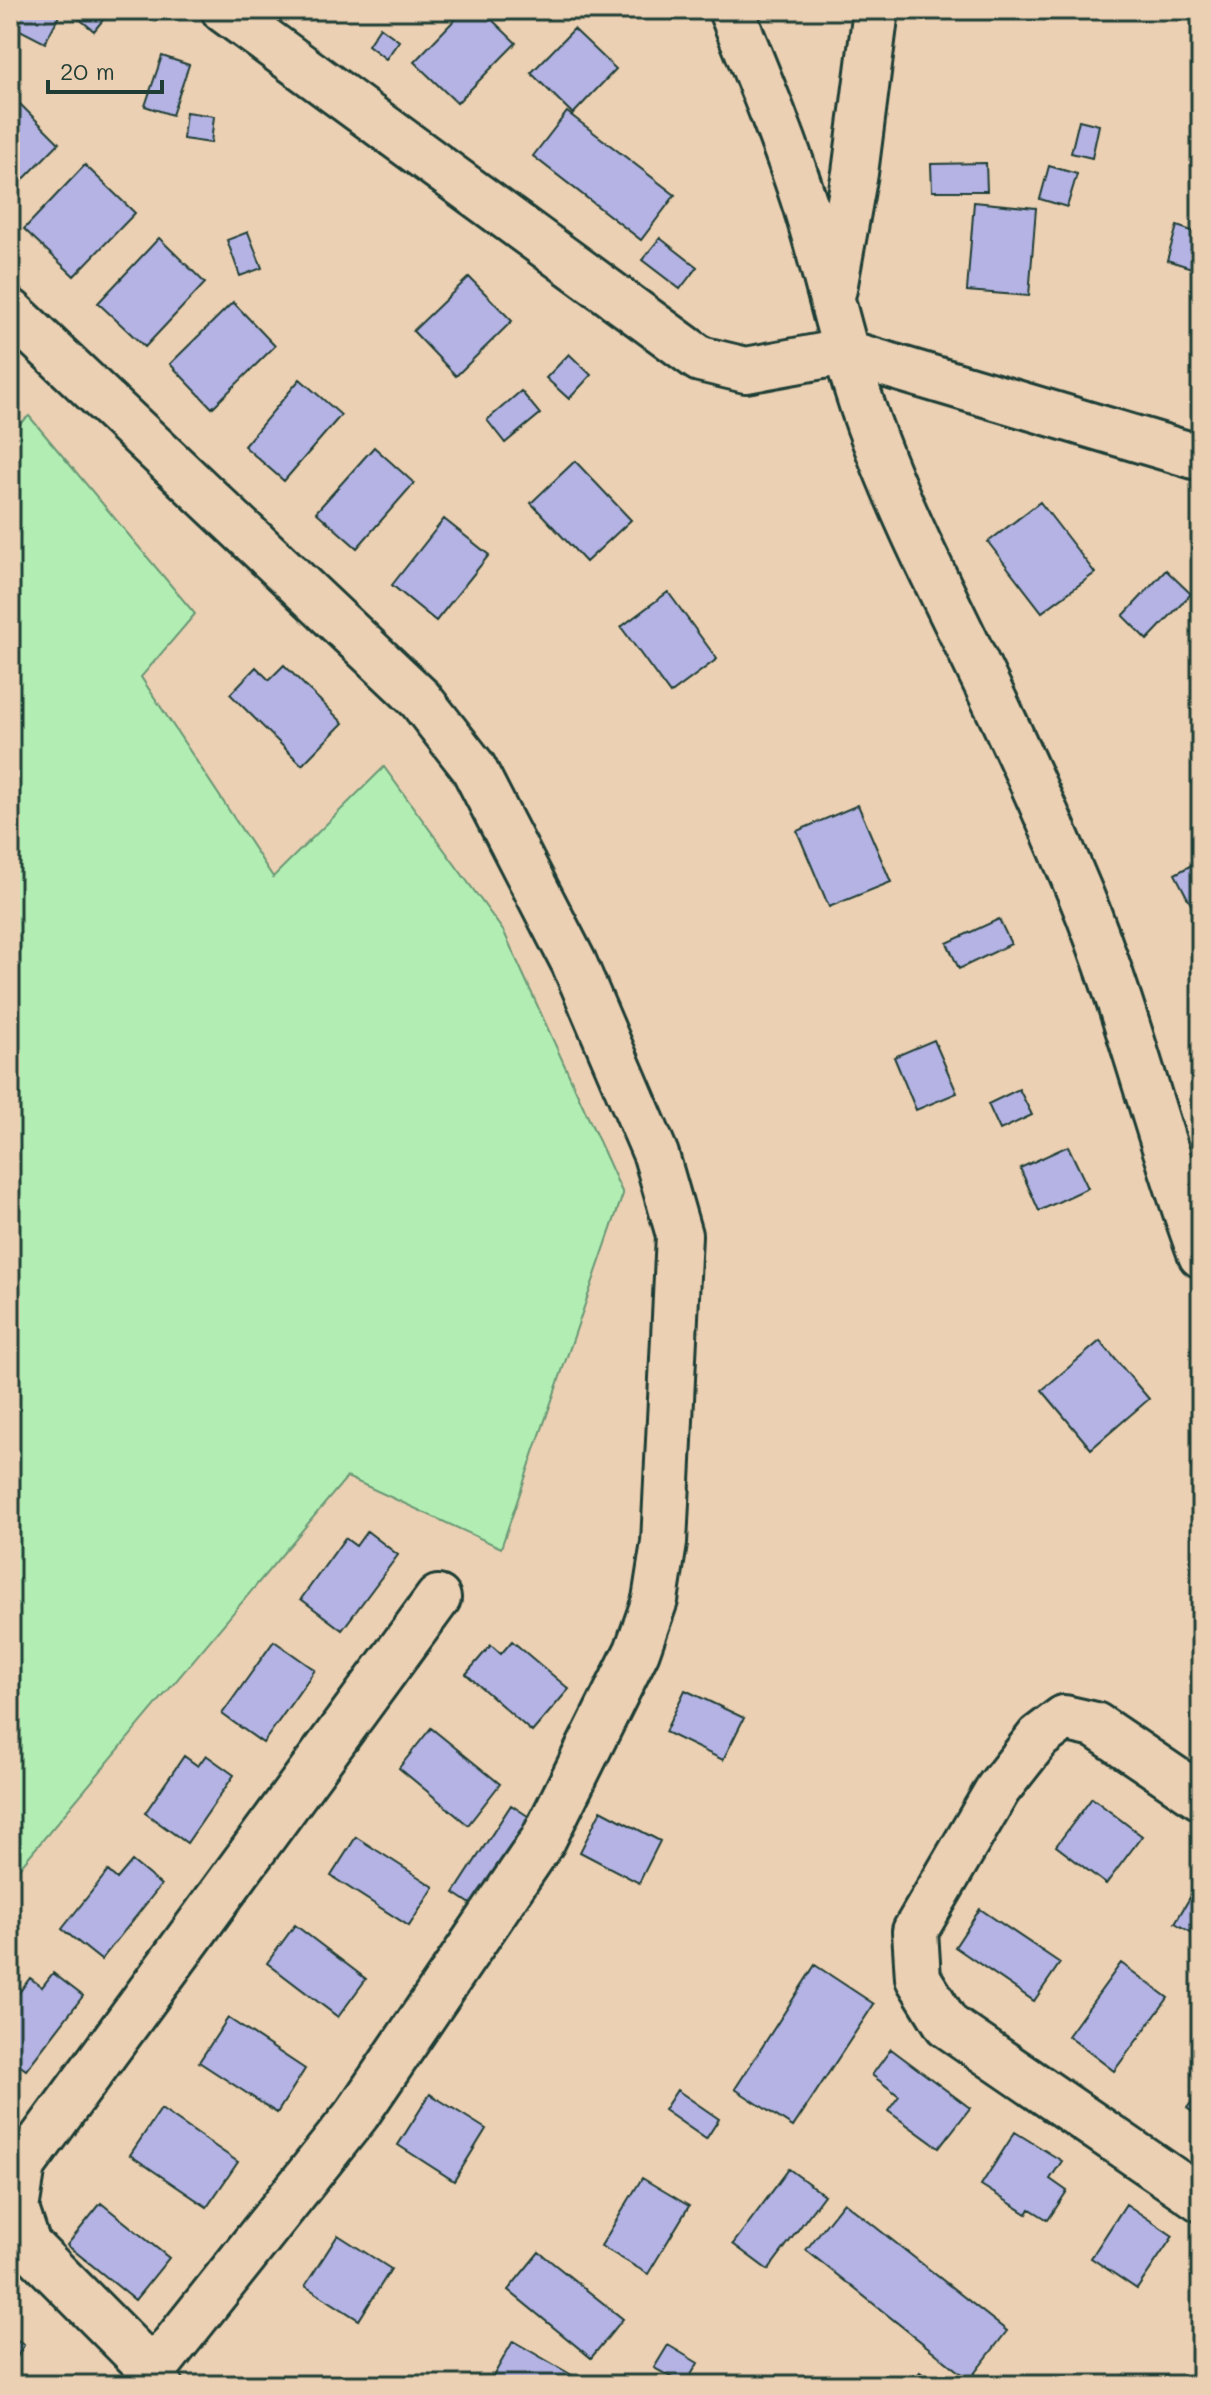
<svg xmlns="http://www.w3.org/2000/svg" width="1211" height="2395" viewBox="0 0 1211 2395" font-family="Mali,sans-serif">
	<rect width="100%" height="100%" fill="#ecd0b3"/>
	<filter id="ink" filterUnits="userSpaceOnUse"><feTurbulence type="fractalNoise" baseFrequency=".0125" numOctaves="2"/><feDisplacementMap in="SourceGraphic" scale="16" xChannelSelector="R" yChannelSelector="G"/><feConvolveMatrix kernelMatrix="1 2 1 2 8 2 1 2 1" color-interpolation-filters="sRGB"/></filter>
	<g filter="url(#ink)">
		<path fill="#b2eeb3" stroke="#689674" stroke-width="2" d="M29,416L195,614L141,677L273,877L384,767L504,932L623,1194L501,1548L347,1477L10,1879V432Z"/>
		<path fill="#b4b3e4" stroke="#1f3d34" stroke-width="2" d="M10,10H52L60,14L45,43L10,25Z
			M81,10H111L94,31L76,16Z
			M464,10H482L516,43L457,103L414,62Z
			M380,27L399,41L386,59L368,45Z
			M574,29L616,69L573,114L531,73Z
			M10,34L19,41L10,52Z
			M162,56L189,65L172,115L145,106Z
			M10,94L59,143L10,193Z
			M186,112L214,116L211,143L183,139Z
			M567,112L675,195L641,240L533,156Z
			M1079,120L1099,125L1092,158L1071,153Z
			M986,163L987,191H932L931,164Z
			M85,165L135,213L74,276L24,229Z
			M1049,166L1077,174L1067,207L1040,199Z
			M974,202L1036,208L1029,296L967,291Z
			M1177,226L1201,234V259L1198,270L1167,260Z
			M248,232L262,268L240,276L227,240Z
			M159,238L205,283L145,347L98,303Z
			M660,238L697,267L680,289L642,260Z
			M469,277L512,321L456,376L413,331Z
			M233,302L275,346L212,408L170,364Z
			M569,354L591,375L569,399L546,378Z
			M300,379L341,415L284,481L244,446Z
			M521,391L540,414L505,443L487,420Z
			M374,447L414,483L357,548L316,512Z
			M575,461L631,520L586,562L531,503Z
			M1040,502L1095,573L1042,612L988,542Z
			M444,519L489,555L436,621L392,585Z
			M1166,570L1191,594L1147,640L1123,616Z
			M668,592L717,659L670,694L621,627Z
			M284,665L343,723L302,765L230,694L256,667L269,680Z
			M858,805L891,882L829,907L797,831Z
			M1201,860V911L1196,914L1175,874Z
			M999,919L1011,944L959,969L947,943Z
			M934,1040L957,1093L916,1110L894,1057Z
			M1019,1089L1032,1115L1000,1130L988,1104Z
			M1068,1146L1088,1188L1039,1211L1020,1168Z
			M1100,1341L1149,1399L1091,1449L1042,1390Z
			M367,1531L398,1555L342,1630L301,1599L345,1538L356,1546Z
			M274,1641L315,1670L263,1743L222,1714Z
			M512,1641L569,1689L532,1732L466,1674L491,1645L501,1654Z
			M685,1690L744,1718L723,1760L665,1732Z
			M431,1728L500,1784L468,1825L399,1768Z
			M206,1755L234,1775L187,1843L145,1813L184,1756L198,1766Z
			M1092,1798L1142,1836L1106,1884L1056,1846Z
			M511,1805L537,1822L480,1910L454,1893Z
			M601,1810L660,1841L639,1883L580,1852Z
			M356,1837L434,1887L409,1926L331,1876Z
			M132,1861L161,1885L101,1960L62,1929L108,1871L117,1879Z
			M1201,1879V1938L1175,1923Z
			M980,1909L1060,1963L1034,2001L955,1947Z
			M295,1925L366,1979L338,2017L267,1963Z
			M1121,1963L1168,1998L1114,2071L1068,2036Z
			M815,1965L874,2004L793,2127L735,2089Z
			M53,1973L83,1996L26,2070L10,2058V2005L30,1978L42,1987Z
			M228,2018L305,2069L277,2113L199,2062Z
			M891,2049L970,2108L939,2148L888,2111L899,2096L872,2075Z
			M1201,2089V2119L1187,2108Z
			M677,2090L719,2119L706,2139L664,2110Z
			M430,2094L486,2129L454,2181L398,2145Z
			M161,2109L238,2162L207,2207L130,2155Z
			M1015,2132L1062,2161L1050,2179L1067,2191L1048,2220L1030,2209L1027,2214L981,2185Z
			M789,2169L824,2195L768,2270L733,2244Z
			M642,2178L689,2206L648,2274L601,2246Z
			M844,2202L1007,2331L969,2380L806,2250Z
			M101,2203L169,2258L135,2300L67,2245Z
			M1126,2204L1173,2236L1137,2289L1091,2258Z
			M338,2235L391,2269L359,2320L305,2286Z
			M539,2252L623,2319L591,2358L508,2290Z
			M10,2337L24,2345L10,2369Z
			M513,2341L589,2385H499L491,2380Z
			M668,2345L698,2363L685,2385L654,2368Z
			M920,2372L936,2385H909Z"/>
		<g fill="none" stroke-linecap="round" stroke-linejoin="round">
			<g stroke="#1f3d34" stroke-width="50">
				<path id="minor" d="M224,10L700,359L746,370L844,352L1201,458
					M731,10C757,74 784,138 805,204C830,283 845,364 875,441C905,521 944,596 981,673C1016,745 1049,819 1080,893C1128,1010 1157,1136 1201,1255
					M834,289L855,173L876,10
					M10,311L420,699L473,767L574,963L656,1155L679,1235L664,1543L655,1600L637,1651L543,1840L357,2114L153,2371
					M1201,1797L1095,1725L1064,1718L1039,1737L998,1789L915,1931L918,1978L947,2025L1201,2199
					M160,2385L153,2371L28,2245L16,2209L23,2165L438,1598"/>
			</g>
			<use href="#minor" stroke="#ecd0b3" stroke-width="44"/>
		</g>
	</g>
	<rect width="1211" height="2395" fill="none" stroke="#ecd0b3" stroke-width="40"/>
	<rect x="20" y="20" width="1171" height="2355" fill="none" stroke="#1f3d34" stroke-width="3" filter="url(#ink)"/>
	<path d="M48 80v12h114v-12" fill="none" stroke="#1f3d34" stroke-width="4"/>
	<text x="60" y="80" font-size="24" fill="#1f3d34" stroke="#ecd0b3" stroke-width="6" paint-order="stroke">20 m</text>
</svg>
